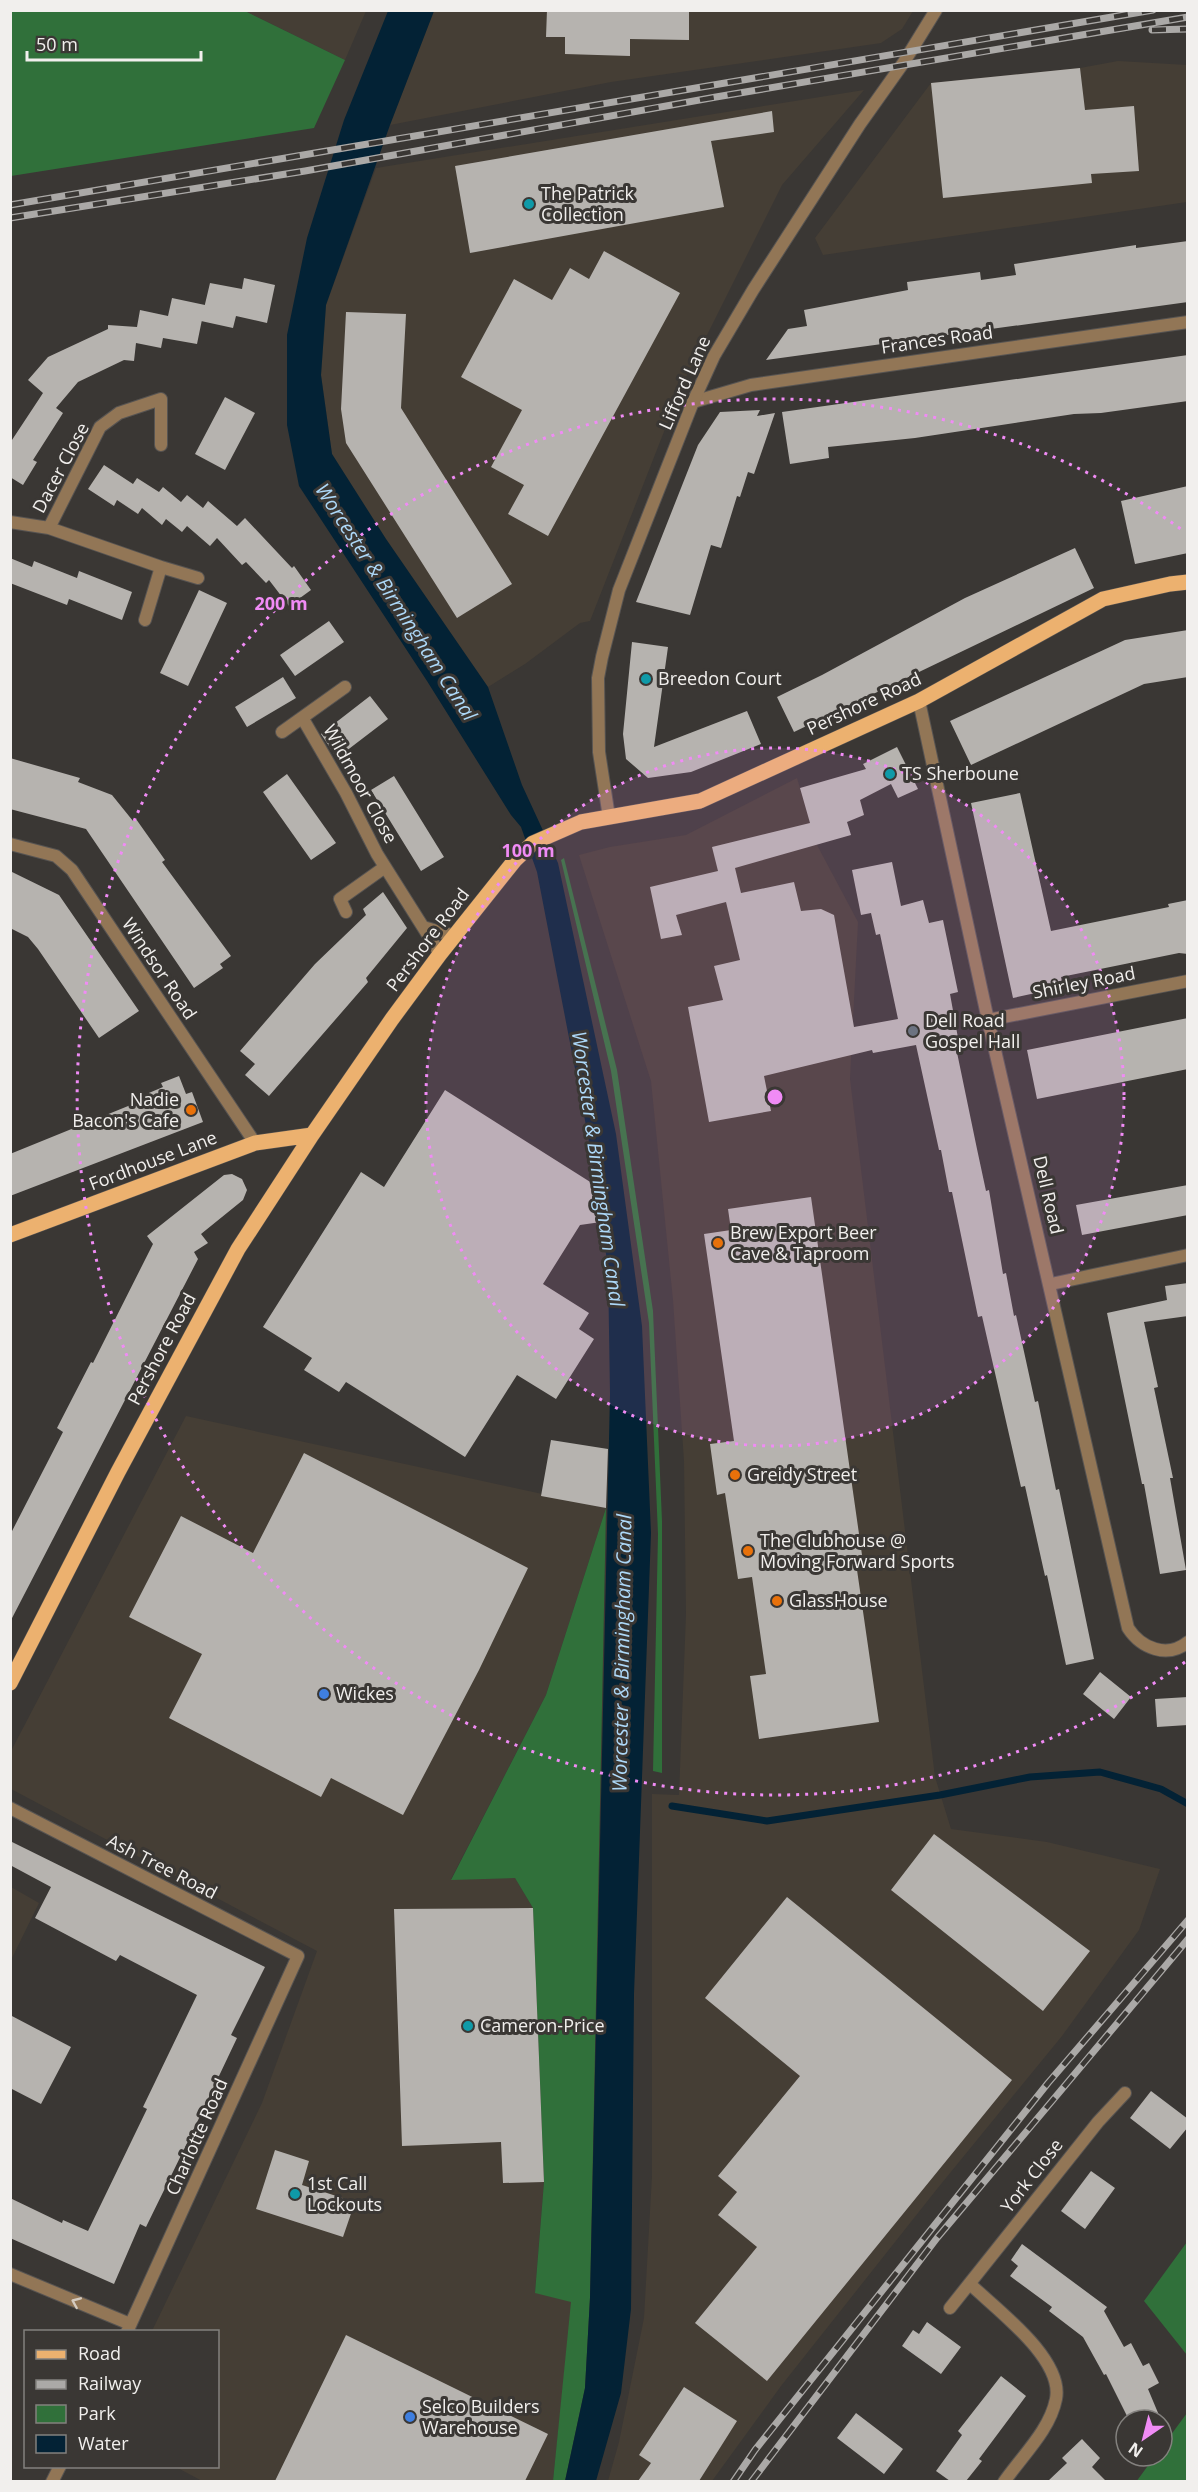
<svg xmlns="http://www.w3.org/2000/svg" width="1198" height="2492" viewBox="0 0 1198 2492" font-family="'Open Sans',sans-serif">
	<rect width="100%" height="100%" fill="#3a3734"/>
	<path fill="#453e35" d="M245,11H366L345,60Z
		M434,11H913L902,29L881,43L611,82L390,125Z
		M1118,61L1187,65V202L823,255L815,238L931,83L1080,68Z
		M864,90L782,185L683,383L590,621L580,623L525,664L488,687L386,539L332,454L321,375L326,305L376,168Z
		M797,778L817,845L858,922L850,1079L935,1777L951,1829L1047,1842L1160,1869L1139,1930L1062,2036L937,2189L781,2386L712,2481H608L619,2442L644,2318L652,2176V1794L679,1795L686,1614L684,1461L673,1300L651,1081L579,855L610,847L686,835Z
		M186,1416L606,1508L546,1695L451,1879L515,1878L533,1908L544,2182L535,2292L572,2301L553,2481L204,2482L176,2467L218,2466V2332L152,2331L262,2103L317,1951L11,1789L10,1753Z
		M11,1887L39,1903L11,1960Z"/>
	<path fill="#30703a" d="M11,10L245,11L345,60L314,128L11,176Z
		M564,858L617,1070L653,1311L662,1521V1773L653,1771L658,1534L649,1323L611,1071L561,860Z
		M606,1508L590,2298L585,2388L565,2481H553L571,2302L535,2293L544,2182L533,1908L515,1878L451,1880L546,1695Z
		M1187,2242V2355L1144,2301Z
		M1187,2413V2481L1136,2482L1155,2456H1162V2447Z"/>
	<path fill="#032235" d="M388,11H434L390,125L326,305L321,375L332,454L386,539L488,687L522,785L558,863L616,1134L642,1326L651,1533L634,1994L631,2309L621,2393L596,2481H565L585,2388L590,2298L610,1394L608,1267L588,1136L537,872L521,827L511,815L427,681L299,486L287,425V335L307,238L344,120Z"/>
	<g fill="none" stroke-linecap="round" stroke-linejoin="round">
		<path stroke="#032235" stroke-width="7" d="M672,1806L767,1821L940,1795L1030,1777L1100,1772L1161,1789L1188,1804"/>
	</g>
	<path fill="#b6b3af" d="M547,10H689V40L630,39V56L565,54V37H546Z
		M1080,68L1085,110L1134,106L1139,171L1091,174L1092,183L943,198L931,83Z
		M772,111L774,132L711,141L724,207L470,253L455,166Z
		M1188,241V302L766,360L788,329L807,326L804,310L908,290L907,282L980,272L981,280L1016,275L1014,264L1136,245V248Z
		M604,251L680,293L548,536L508,514L524,485L491,467L522,410L461,377L514,279L552,300L570,268L589,279Z
		M244,278L275,285L267,323L236,316L233,328L201,321L210,283L242,289Z
		M172,298L205,305L197,344L163,338L161,348L136,343L134,361L124,360L78,382L56,408L63,413L33,460L37,462L23,485L10,477V443L43,393L28,380L48,357L108,329V325L137,327L140,310L168,316Z
		M346,312L406,314L401,408L512,584L457,618L346,443L341,409Z
		M1188,355V401L1101,413L1074,414L915,438L828,447L829,458L790,464L782,412Z
		M225,397L255,413L225,470L195,454Z
		M760,410L757,416L775,413L754,474L748,472L740,497L737,496L721,548L711,545L690,615L636,602L698,445L720,412Z
		M104,465L133,484L137,478L159,492L163,487L181,502L187,495L203,508L208,501L237,526L245,518L292,568L294,566L311,590L289,606L269,580L266,583L246,562L242,565L217,538L210,546L187,526L182,532L166,519L162,525L142,508L138,514L117,500L114,506L88,489Z
		M1188,486V553L1135,564L1121,501Z
		M1075,548L1094,588L794,732L777,697L822,675L965,598Z
		M10,558L32,567L34,561L77,578L79,571L132,592L122,620L69,599L67,605L10,583Z
		M199,590L227,603L188,686L160,673Z
		M329,621L344,642L295,676L280,655Z
		M1188,630V677L1144,684L971,765L950,721L1125,640Z
		M632,642L668,647L654,747L747,711L761,744L691,772L648,778L626,759L623,734Z
		M283,677L296,698L247,727L235,707Z
		M370,696L388,719L337,758L321,734Z
		M897,747L918,789L898,798L891,784L860,800L864,815L847,822L851,835L735,868L741,893L794,882L801,911L821,909L834,915L854,1027L898,1019L880,934L876,935L871,913L861,915L852,870L892,862L901,906L923,900L929,923L943,920L958,992L950,994L958,1038H954L977,1149L986,1191L989,1190L1003,1274L1006,1273L1014,1316L1016,1315L1035,1402L1038,1401L1056,1490L1059,1489L1094,1659L1066,1665L1047,1575L1045,1576L1025,1486L1021,1487L982,1316L978,1317L952,1192H949L941,1150H939L916,1045L873,1053L872,1050L764,1076L771,1111L709,1122L688,1007L723,1000L714,966L740,960L726,902L676,915L682,935L661,939L650,887L718,871L712,847L810,823L800,788L866,769L863,764Z
		M10,758L80,778L78,782L112,795L133,821L136,819L165,860L162,862L231,956L220,964L223,968L194,988L86,829L10,809Z
		M287,774L336,843L311,860L263,792Z
		M394,776L444,857L421,871L371,790Z
		M1020,793L1051,931L1169,907L1168,904L1188,900V954L1179,953L1061,977L1063,987L1013,998L971,803Z
		M10,871L59,895L139,1011L99,1038L38,949L28,937L10,928Z
		M383,892L407,928L366,978L368,982L269,1096L245,1075L255,1064L240,1051L315,964L366,915L363,909Z
		M1188,1018V1069L1037,1099L1027,1050Z
		M179,1076L186,1094L192,1092L203,1122L10,1196V1154L138,1102L137,1098L163,1087L161,1083Z
		M445,1090L595,1185L601,1222L580,1225L543,1284L589,1313L579,1329L594,1339L556,1399L517,1375L465,1457L346,1382L339,1392L304,1370L312,1358L263,1327L361,1172L384,1187Z
		M232,1174L242,1179L247,1190L243,1200L201,1234L208,1243L194,1252L198,1259L10,1622V1535L63,1432L57,1428L91,1362L93,1363L153,1244L147,1236L224,1175Z
		M1188,1185V1215L1082,1235L1076,1205Z
		M811,1197L863,1562L856,1563L879,1722L759,1739L750,1676L766,1674L752,1577L738,1579L725,1493L717,1495L710,1444L734,1441L704,1234L731,1230L728,1209Z
		M1188,1283V1316L1144,1322L1158,1387L1154,1388L1173,1478H1170L1186,1570L1160,1574L1144,1484H1142L1107,1313L1167,1300L1165,1286Z
		M551,1440L608,1449L606,1508L541,1496Z
		M304,1453L528,1568L479,1670L403,1815L331,1778L321,1797L169,1718L202,1654L129,1617L181,1516L253,1553Z
		M1100,1672L1131,1697L1114,1719L1083,1694Z
		M1188,1697V1725L1157,1727L1155,1699Z
		M934,1834L1090,1951L1043,2011L891,1890Z
		M10,1841L265,1967L231,2035L237,2038L191,2135L146,2227L140,2224L114,2284L10,2238V2198L62,2223L63,2220L88,2231L147,2109L143,2107L197,1995L120,1955L116,1961L35,1918L51,1887L10,1865Z
		M787,1897L1012,2080L767,2381L695,2323L757,2247L718,2215L737,2192L718,2176L800,2076L705,1998Z
		M533,1908L544,2182L503,2183L501,2142L402,2146L394,1909Z
		M10,2015L71,2047L41,2104L10,2088Z
		M1151,2091L1188,2119V2127L1170,2149L1130,2118Z
		M275,2150L309,2161L302,2185L355,2202L343,2237L256,2209Z
		M1091,2171L1115,2188L1085,2229L1061,2211Z
		M1022,2244L1107,2307L1104,2311L1124,2347L1131,2343L1143,2366L1149,2363L1159,2383L1148,2389L1161,2420H1129L1106,2374L1104,2375L1083,2337L1049,2311L1052,2307L1010,2276L1018,2266L1011,2260Z
		M927,2322L961,2347L941,2374L902,2346L913,2330L919,2334Z
		M346,2335L548,2434L525,2481H275Z
		M1001,2376L1026,2396L979,2459L982,2461L966,2481H950L936,2471L962,2435L958,2431Z
		M684,2387L737,2421L699,2481H638L651,2463L639,2455Z
		M856,2413L903,2449L884,2474L837,2438Z
		M1082,2439L1100,2458L1092,2467L1106,2481H1048L1067,2463L1062,2458Z"/>
	<g fill="none" stroke-linecap="round" stroke-linejoin="round">
		<g stroke="#575452" stroke-width="14">
			<path id="minor" d="M693,402L751,385L1188,322
				M10,522L49,528L161,567L145,620
				M49,528L100,427L119,413L161,399V445
				M161,567L198,578
				M919,701L988,1020L1128,1628C1141,1648 1167,1659 1188,1642
				M303,719L346,793L377,854L440,954
				M282,732L345,687
				M10,844L56,856L72,870L255,1143
				M346,912L340,899L385,867
				M423,927L455,936
				M988,1020L1188,981
				M1051,1284L1188,1255
				M10,1808L298,1956L127,2332
				M10,2274L130,2324
				M970,2284C996,2309 1064,2359 1056,2399C1050,2430 1022,2456 1004,2482
				M950,2308L1098,2122L1125,2093
				M52,2482L60,2466"/>
		</g>
		<g stroke="#575452" stroke-width="14">
			<path id="tertiary" d="M609,817L599,752L598,678L602,657L619,590L693,402L714,356L753,290L860,124L904,62L936,10"/>
		</g>
		<g stroke="#575452" stroke-width="16">
			<path id="primary" d="M10,1235L255,1143L312,1135
				M10,1683L118,1472L238,1249L312,1135L392,1019L440,954L515,860L533,843L581,822L700,801L919,701L1103,599L1170,584L1188,582"/>
		</g>
		<use href="#minor" stroke="#927656" stroke-width="12"/>
		<use href="#tertiary" stroke="#927656" stroke-width="12"/>
		<use href="#primary" stroke="#ecb16f" stroke-width="15"/>
		<g stroke="#aba9a7" stroke-width="7">
			<path id="rail" d="M1152,30L1188,29
				M10,205L1153,10
				M10,218L305,171L716,97L1188,17
				M733,2482L755,2450L1048,2083L1188,1920
				M751,2482L937,2238L1188,1939"/>
		</g>
		<use href="#rail" stroke="#3a3734" stroke-width="4.5" stroke-dasharray="14" stroke-linecap="butt"/>
	</g>
	<defs><path id="oneway-chevron" d="M-2-3.5L2.5 0L-2 3.5" fill="none" stroke-width="1.6" stroke-linecap="round" stroke-linejoin="round" transform="scale(1.5)"/></defs>
	<use stroke="#d4cbc0" href="#oneway-chevron" transform="translate(76 2302) rotate(-157)"/>
	<circle cx="775" cy="1097" r="349" fill="#f08bf5" fill-opacity=".12"/>
	<g fill="none" stroke="#f08bf5" stroke-width="3" stroke-dasharray="3 6">
		<circle cx="775" cy="1097" r="349"/>
		<path d="M1185 1662A698 698 0 1 1 1185 532"/>
	</g>
	<g fill="#0f9aa8" stroke="#3a3734" stroke-width="2">
		<circle cx="529" cy="204" r="6"/>
		<circle cx="646" cy="679" r="6"/>
		<circle cx="890" cy="774" r="6"/>
		<circle cx="468" cy="2026" r="6"/>
		<circle cx="295" cy="2194" r="6"/>
	</g>
	<circle fill="#6b7280" stroke="#3a3734" stroke-width="2" cx="913" cy="1031" r="6"/>
	<g fill="#e8710a" stroke="#3a3734" stroke-width="2">
		<circle cx="191" cy="1110" r="6"/>
		<circle cx="718" cy="1243" r="6"/>
		<circle cx="735" cy="1475" r="6"/>
		<circle cx="748" cy="1551" r="6"/>
		<circle cx="777" cy="1601" r="6"/>
	</g>
	<g fill="#3f7fe0" stroke="#3a3734" stroke-width="2">
		<circle cx="324" cy="1694" r="6"/>
		<circle cx="410" cy="2417" r="6"/>
	</g>
	<g text-anchor="middle" stroke-width="6" stroke-linejoin="round" paint-order="stroke">
		<g font-size="18" fill="#f1efed" stroke="#3a3734" text-anchor="start">
			<text x="541" y="200">The Patrick<tspan x="541" dy="21">Collection</tspan></text>
			<text x="658" y="685">Breedon Court</text>
			<text x="902" y="780">TS Sherboune</text>
			<text x="925" y="1027">Dell Road<tspan x="925" dy="21">Gospel Hall</tspan></text>
			<text x="179" y="1106" text-anchor="end">Nadie<tspan x="179" dy="21">Bacon's Cafe</tspan></text>
			<text x="730" y="1239">Brew Export Beer<tspan x="730" dy="21">Cave &amp; Taproom</tspan></text>
			<text x="747" y="1481">Greidy Street</text>
			<text x="760" y="1547">The Clubhouse @<tspan x="760" dy="21">Moving Forward Sports</tspan></text>
			<text x="789" y="1607">GlassHouse</text>
			<text x="336" y="1700">Wickes</text>
			<text x="480" y="2032">Cameron-Price</text>
			<text x="307" y="2190">1st Call<tspan x="307" dy="21">Lockouts</tspan></text>
			<text x="422" y="2413">Selco Builders<tspan x="422" dy="21">Warehouse</tspan></text>
		</g>
		<g font-size="18" fill="#f1efed" stroke="#3a3734">
			<text transform="translate(937 340) rotate(-8)" y="6">Frances Road</text>
			<text transform="translate(685 383) rotate(-66)" y="6">Lifford Lane</text>
			<text transform="translate(61 468) rotate(-62)" y="6">Dacer Close</text>
			<text transform="translate(864 704) rotate(-25)" y="6">Pershore Road</text>
			<text transform="translate(360 784) rotate(61)" y="6">Wildmoor Close</text>
			<text transform="translate(428 940) rotate(-53)" y="6">Pershore Road</text>
			<text transform="translate(159 969) rotate(56)" y="6">Windsor Road</text>
			<text transform="translate(1084 983) rotate(-11)" y="6">Shirley Road</text>
			<text transform="translate(153 1161) rotate(-21)" y="6">Fordhouse Lane</text>
			<text transform="translate(1048 1195) rotate(77)" y="6">Dell Road</text>
			<text transform="translate(162 1349) rotate(-62)" y="6">Pershore Road</text>
			<text transform="translate(162 1867) rotate(27)" y="6">Ash Tree Road</text>
			<text transform="translate(197 2137) rotate(-66)" y="6">Charlotte Road</text>
			<text transform="translate(1032 2176) rotate(-52)" y="6">York Close</text>
		</g>
		<g font-size="20" font-style="italic" fill="#add8f8" stroke="#3a3734">
			<text transform="translate(396 602) rotate(57)" y="7">Worcester &amp; Birmingham Canal</text>
			<text transform="translate(598 1169) rotate(82)" y="7">Worcester &amp; Birmingham Canal</text>
			<text transform="translate(622 1653) rotate(-89)" y="7">Worcester &amp; Birmingham Canal</text>
		</g>
	</g>
	<circle cx="775" cy="1097" r="9" fill="#f08bf5" stroke="#3a3734" stroke-width="3"/>
	<g font-size="18" text-anchor="middle" font-weight="bold" fill="#f08bf5" stroke="#3a3734" stroke-width="6" stroke-linejoin="round" paint-order="stroke">
		<text x="281" y="610">200 m</text>
		<text x="528" y="857">100 m</text>
	</g>
	<rect width="1198" height="2492" fill="none" stroke="#f1efed" stroke-width="24"/>
	<rect x="24" y="2330" width="195" height="138" fill="#3a3734" stroke="#83817e" stroke-width="1.5"/>
	<rect x="36" y="2350" width="30" height="9" fill="#ecb16f" stroke="#83817e" stroke-width="1.5"/>
	<text x="78" y="2360" font-size="18" fill="#f1efed">Road</text>
	<rect x="36" y="2380" width="30" height="9" fill="#aba9a7" stroke="#83817e" stroke-width="1.5"/>
	<text x="78" y="2390" font-size="18" fill="#f1efed">Railway</text>
	<rect x="36" y="2405" width="30" height="18" fill="#30703a" stroke="#83817e" stroke-width="1.5"/>
	<text x="78" y="2420" font-size="18" fill="#f1efed">Park</text>
	<rect x="36" y="2435" width="30" height="18" fill="#032235" stroke="#83817e" stroke-width="1.5"/>
	<text x="78" y="2450" font-size="18" fill="#f1efed">Water</text>
	<g transform="translate(1144 2438) rotate(215)"><circle r="28" fill="#3a3734" stroke="#83817e" stroke-width="1.5"/>
	<path d="M0-4.5L10 22L0 15L-10 22Z" fill="#f08bf5"/>
	<text y="-9" font-size="16" font-weight="bold" text-anchor="middle" fill="#f1efed">N</text>
	</g>
	<path d="M27 51v9h174v-9" fill="none" stroke="#f1efed" stroke-width="3"/>
	<text x="36" y="51" font-size="18" fill="#f1efed" stroke="#3a3734" stroke-width="4.5" paint-order="stroke">50 m</text>
</svg>
